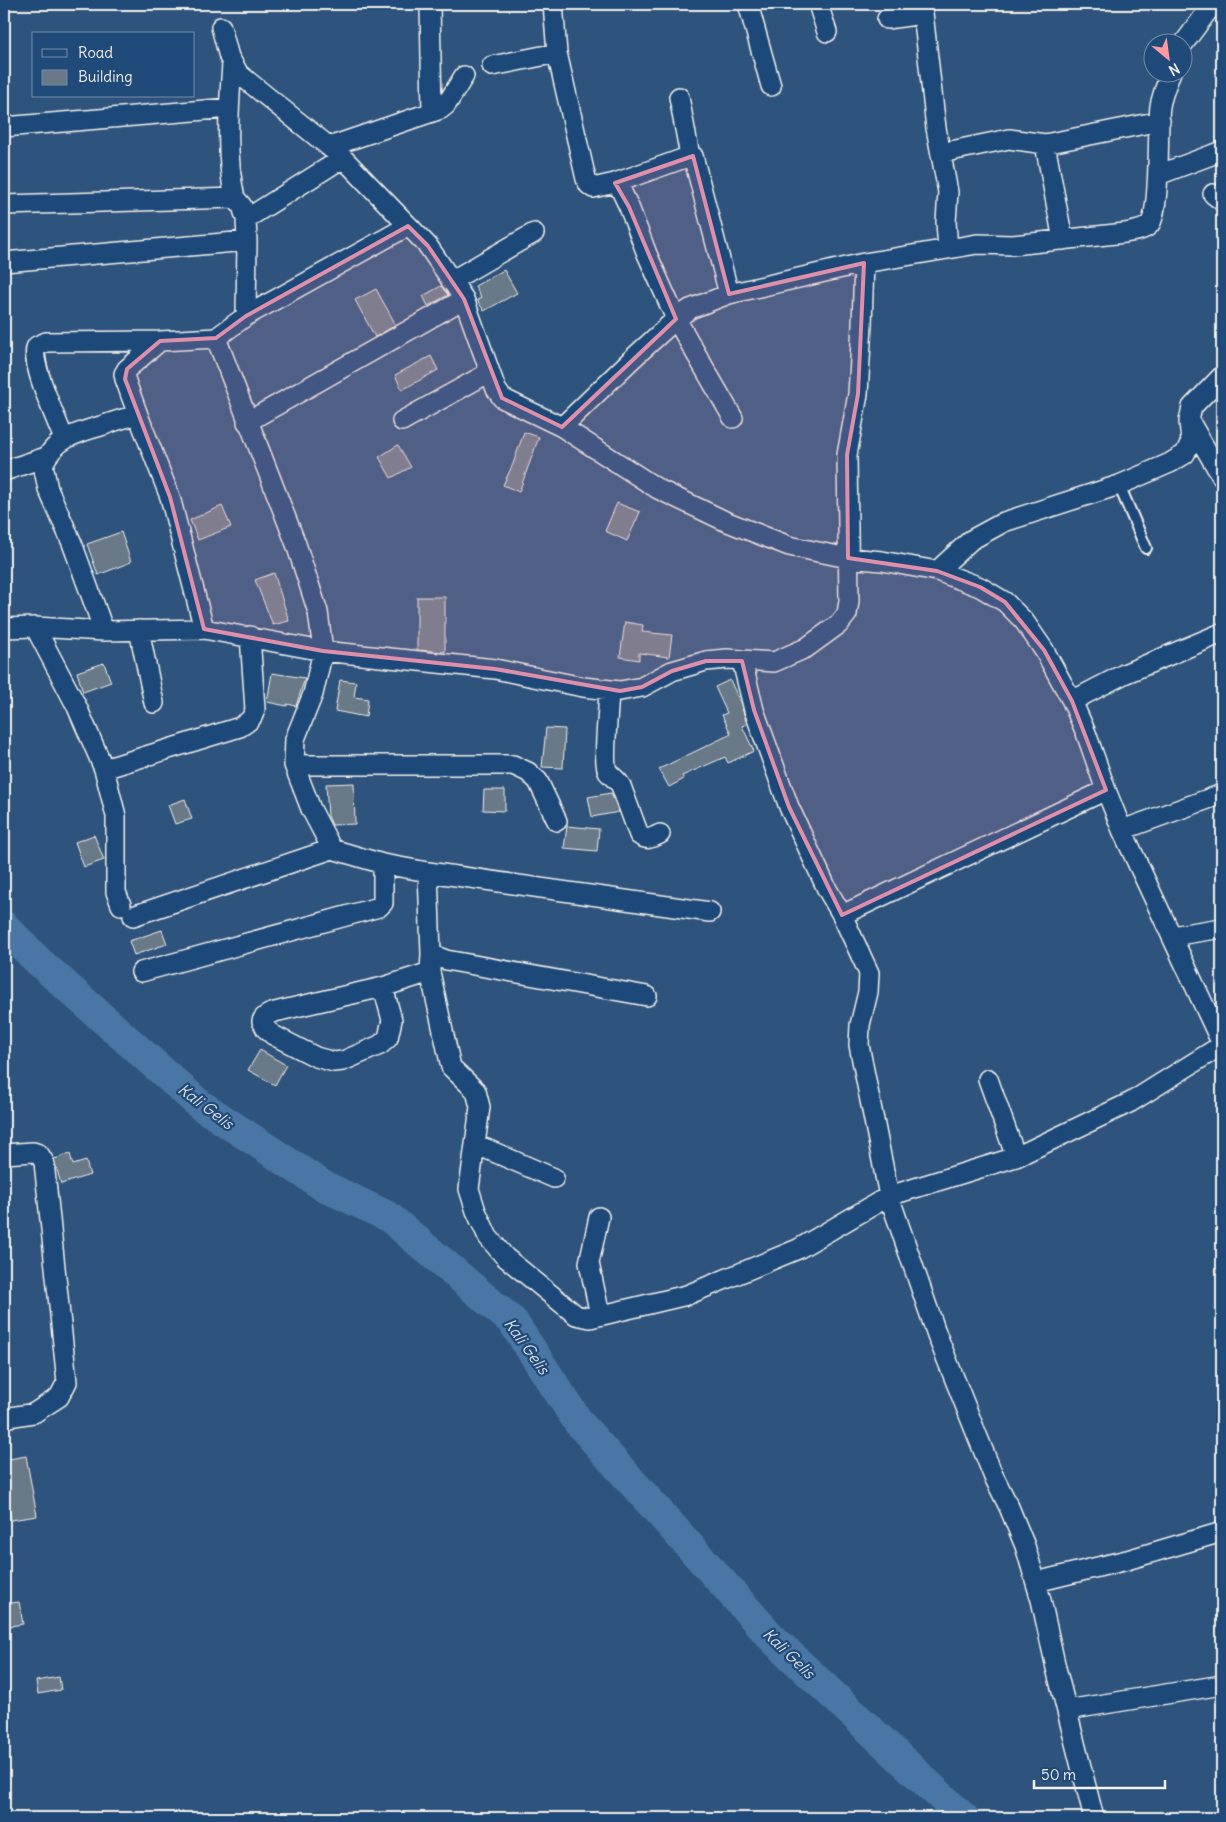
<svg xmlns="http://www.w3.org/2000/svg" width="1226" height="1822" viewBox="0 0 1226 1822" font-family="Delius,sans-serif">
	<rect width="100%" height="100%" fill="#2e537d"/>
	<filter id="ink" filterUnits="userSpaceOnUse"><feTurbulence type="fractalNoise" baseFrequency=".02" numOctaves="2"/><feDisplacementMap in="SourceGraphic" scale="10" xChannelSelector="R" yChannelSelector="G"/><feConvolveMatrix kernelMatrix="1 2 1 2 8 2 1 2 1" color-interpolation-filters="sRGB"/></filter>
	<g filter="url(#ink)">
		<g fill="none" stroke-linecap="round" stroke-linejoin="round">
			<path stroke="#4976a5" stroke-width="31" d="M4,926L36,959L199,1104L322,1185L389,1217L513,1322L579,1423L772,1638L964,1818"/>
		</g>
		<path fill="#697988" stroke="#f4f1e8" d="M504,270L517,293L484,311L477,300L481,298L475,286Z
			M441,286L448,295L428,306L423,296Z
			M376,289L396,325L375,337L355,300Z
			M431,356L438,370L402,390L395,375Z
			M524,432L539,437L519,492L503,485L513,464Z
			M398,445L411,467L391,478L379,457Z
			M617,503L640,512L627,541L605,531Z
			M222,506L231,527L198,540L190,520Z
			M121,532L131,562L98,575L87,544Z
			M274,573L289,621L273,625L255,580Z
			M417,597H445V652L417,650Z
			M625,622L643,625L642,632L672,635L669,657L639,653V660L620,657Z
			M104,663L111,682L83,692L77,672Z
			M272,673L305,678L296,706L287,704V706L267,702Z
			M340,680L356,682L354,697L368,699L366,717L335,711Z
			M730,680L740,702L747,724L742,726L754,751L728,763L725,757L682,776L684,779L669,787L659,769L731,734L722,715L727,713L715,687Z
			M546,728L565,729L563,768L542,767Z
			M354,783L355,824L332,825L328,816L326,784Z
			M484,790H505V811L483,810Z
			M611,793L619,812L592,817L588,797Z
			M185,799L192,819L175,824L168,805Z
			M567,826L599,829L597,851L564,848Z
			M94,835L104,860L84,867L75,842Z
			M162,930L167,944L134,955L129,941Z
			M260,1050L286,1065L275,1085L248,1070Z
			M70,1154L73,1165L86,1161L90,1175L61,1184L54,1159Z
			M26,1456L37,1516L11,1520L4,1478V1460Z
			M19,1602L23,1624L4,1627V1604Z
			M59,1677L61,1690L38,1694L36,1681Z"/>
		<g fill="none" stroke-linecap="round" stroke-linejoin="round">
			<g stroke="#f4f1e8" stroke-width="14">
				<path id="lane" d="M1119,485L1146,548"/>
			</g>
			<g stroke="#f4f1e8" stroke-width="22">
				<path id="street" d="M430,4L432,112
					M553,4L557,53L586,179L589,185L593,188L615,183L619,186L629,207L647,254L676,319L733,418
					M748,4L771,86
					M818,4L827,32
					M887,19L923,14
					M221,27L229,57L239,74L343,158L428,246L464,299L496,389L502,398L562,427L658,489L725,521L789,546L848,558L882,561L937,571L980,587L1005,602L1024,621L1044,650L1072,701L1086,733L1106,790L1122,830L1222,1044
					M1184,43L1213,4
					M232,64C229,108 225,154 235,198
					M492,66L557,53
					M679,97L690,156
					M4,127L229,108
					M1045,144L1063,240
					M329,147L441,109L446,105L464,76
					M941,153L1009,139L1045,144L1160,121
					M343,158L246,219L247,241L246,316L216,338L296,544L318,612L323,651L313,694L295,739L294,765L311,809L332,849L383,864L428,872
					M1158,175L1222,151
					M615,183L682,159L693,156L729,294
					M1213,194L1222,201
					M4,205L235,198L242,206L246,219
					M948,249L977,244L1013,245L1125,233C1134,231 1144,231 1150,224C1161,209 1157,128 1160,106C1162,95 1167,83 1171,72
					M4,262L247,241
					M451,281L534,233
					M246,316L408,226
					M138,415L125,379L124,374L127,369L160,341
					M402,421L490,372
					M247,422L464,299
					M1190,422L1222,477
					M562,427L631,360L676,319L690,309L729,294L864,263L948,249L946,222L948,192L936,128L922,4
					M64,439C58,423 28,359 37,346L46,342L160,341L216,338
					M4,471L46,457
					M937,571L971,540L1004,522L1119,485L1170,463L1185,454L1191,441L1189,421L1192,407L1222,376
					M35,627L77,707L104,769L116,816V892L121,905
					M4,628L35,627L104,631L204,629L323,651L495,669L583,687L620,691L642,687L672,671L706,661L727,659L774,662L806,648L839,624L847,614L849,601L847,455L858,394L862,325L864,263
					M139,630L154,703
					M104,631L72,543L48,489L43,465C54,438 79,432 104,425C115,421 126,417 138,415L170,497L204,629
					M742,661L754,710L789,807L827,889L842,915L869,973L868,992L860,1025L859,1045L889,1196L937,1335L993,1475L1009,1507L1025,1546L1041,1600L1056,1668L1094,1818
					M609,690C609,705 602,762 608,772C612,777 618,780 621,786L639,835C647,841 652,838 660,834
					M1072,701L1124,674L1222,633
					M294,765H513L528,772L538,781L557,821
					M104,769L240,727C248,722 253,719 255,709L250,636
					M1122,830L1222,794
					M842,915L1106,790
					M133,916L332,849
					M1172,936L1222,928
					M431,954L428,872L710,912
					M141,972L379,907L383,903V864
					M383,987L283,1010C276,1012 265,1013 262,1021L266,1029L273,1035L316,1057L334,1062L343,1061L380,1045L388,1038L392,1020L383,987L430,972
					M647,996L446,960L431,954L430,972L451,1067L476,1091L480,1107L469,1189L476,1211L488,1237L505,1257L576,1315L590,1318L687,1295L798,1249L889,1196L1016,1157L1131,1102L1222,1045
					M988,1079L1016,1157
					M475,1144L554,1178
					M4,1154L33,1152L39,1154L44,1162L67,1382L59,1397L34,1413L4,1418
					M599,1217L589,1263L600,1315
					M1036,1582L1127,1560L1222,1532
					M1067,1710L1222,1685"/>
			</g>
			<use href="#lane" stroke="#1f4a7a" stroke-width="10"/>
			<use href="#street" stroke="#1f4a7a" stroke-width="19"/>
		</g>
	</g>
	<path fill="#de8fa9" fill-opacity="0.2" stroke="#de8fa9" stroke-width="4" stroke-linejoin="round" d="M693,156L729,294L864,263L858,394L847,455L848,558L937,571L980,587L1005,602L1044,650L1072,701L1106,790L842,915L789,807L754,710L742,661H706L672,671L642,687L620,691L495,669L323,651L204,629L170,497L125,379L127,369L160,341L216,338L246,316L408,226L428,246L464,299L502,398L562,427L676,319L629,207L615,183Z"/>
	<g text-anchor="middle" stroke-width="4.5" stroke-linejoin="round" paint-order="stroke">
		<g font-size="16" font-style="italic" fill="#dadfde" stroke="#1f4a7a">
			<text transform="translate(206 1106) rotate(37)" y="6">Kali Gelis</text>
			<text transform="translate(527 1346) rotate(54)" y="6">Kali Gelis</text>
			<text transform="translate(789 1653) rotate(44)" y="6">Kali Gelis</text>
		</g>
	</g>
	<rect width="1226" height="1822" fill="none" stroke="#1f4a7a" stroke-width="20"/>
	<rect x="10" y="10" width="1206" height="1802" fill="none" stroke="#f4f1e8" stroke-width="2" filter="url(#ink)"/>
	<rect x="32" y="32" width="162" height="65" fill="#1f4a7a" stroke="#748da6"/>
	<rect x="42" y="49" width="25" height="8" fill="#1f4a7a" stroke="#748da6"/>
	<text x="78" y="58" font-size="15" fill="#f4f1e8">Road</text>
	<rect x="42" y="70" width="25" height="15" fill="#697988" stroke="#748da6"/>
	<text x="78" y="82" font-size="15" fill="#f4f1e8">Building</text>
	<g transform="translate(1168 58) rotate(151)"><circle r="24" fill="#1f4a7a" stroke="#748da6"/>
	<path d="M0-4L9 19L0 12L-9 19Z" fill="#ff9aa2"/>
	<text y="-8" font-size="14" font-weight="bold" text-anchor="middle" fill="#f4f1e8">N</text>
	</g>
	<path d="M1034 1780v8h131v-8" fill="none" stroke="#f4f1e8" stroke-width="2.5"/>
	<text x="1041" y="1780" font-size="15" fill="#f4f1e8" stroke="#1f4a7a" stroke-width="4" paint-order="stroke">50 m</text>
</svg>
